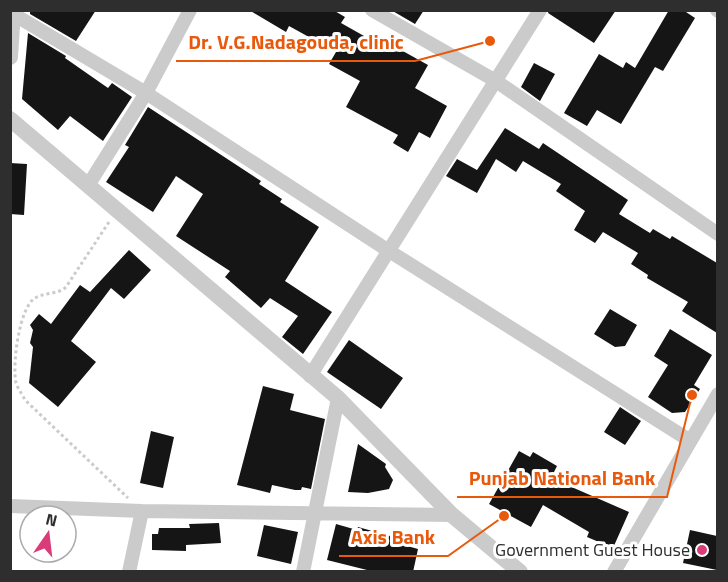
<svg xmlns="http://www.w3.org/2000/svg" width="728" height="582" viewBox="0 0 728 582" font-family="'Titillium Web',sans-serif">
	<rect width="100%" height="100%" fill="#fff"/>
	<path fill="#151515" d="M30,10H96L76,41L30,14Z
		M249,10H333L345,17L341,23L380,45L383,40L428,65L415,88L447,106L430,138L419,132L408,152L393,143L398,135L346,107L360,81L329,64L336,52L289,26L286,32Z
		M391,10H424L415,24Z
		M549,10H616L594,43L548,13Z
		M669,10H683L695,18L663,71L655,67L621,124L597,110L587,126L564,113L599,54L623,68L626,62L635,68Z
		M28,33L66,56L65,58L108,88L112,83L132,97L103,141L70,116L58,130L22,99Z
		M534,63L555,74L540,101L521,87Z
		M148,107L261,181L259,184L282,199L280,202L319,227L285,281L332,312L303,354L282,337L298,316L270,298L261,308L225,277L230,271L176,236L203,194L176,176L153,212L106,182L129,147L125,145Z
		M505,128L539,149L543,143L628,200L619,214L650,233L653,229L670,239L672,236L717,263V333L682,311L688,302L647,278L648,275L631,264L638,253L603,232L595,243L574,230L585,211L556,191L561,184L523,161L516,172L496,159L477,193L446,176L457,159L477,170Z
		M10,163L27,164L24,215L10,214Z
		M129,250L151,270L124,299L111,288L71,341L96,362L58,407L29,383L33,347L30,343L33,330L30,325L39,314L51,324L80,285L90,292Z
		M610,309L637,325L625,346L615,347L594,334Z
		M670,329L712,355L694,385L700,389L685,412L672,413L648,397L668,365L654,356Z
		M349,340L403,378L381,409L327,372Z
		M263,386L294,394L290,410L325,419L311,489L302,487L301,490H295L272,485L270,493L237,485Z
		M620,407L641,421L625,445L604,432Z
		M151,431L174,437L163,488L140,483Z
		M358,444L386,464L385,467L393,480L389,489L368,493L348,492Z
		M519,451L530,457L533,452L557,466L553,474L569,482L567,485L629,512L613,548L587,537L589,532L543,505L531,527L489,504Z
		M219,523L221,543L186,545V551L152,550V534H158L159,528H190L189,524Z
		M336,524L357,530L358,527L401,539L400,544L418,549L413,572H375L327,560Z
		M264,525L298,532L291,564L257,556Z
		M690,530L717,536V570L683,563Z"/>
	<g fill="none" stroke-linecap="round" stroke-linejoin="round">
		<path stroke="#cbcbcb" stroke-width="3" stroke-dasharray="3 3" stroke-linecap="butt" d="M109,222L66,287C57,295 45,292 35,298C19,308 12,365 16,383C18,389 22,394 25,400L128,498"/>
		<path stroke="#cbcbcb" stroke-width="14" d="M372,10L496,81L718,234
			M717,10L718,11
			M13,14L146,93L389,251L689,440
			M89,184L146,93L190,10
			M310,376L540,10
			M10,506L142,511L452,515
			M129,572L142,511
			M303,572L338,398
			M614,572L718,394"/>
		<path stroke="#cbcbcb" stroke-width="16" d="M10,57L13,10
			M10,119L338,398L452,515L520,572"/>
	</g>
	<circle fill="#d93c79" stroke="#fff" stroke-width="2" cx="702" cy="550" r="6"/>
	<g text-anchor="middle" stroke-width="6" stroke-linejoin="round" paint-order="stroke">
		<g font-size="18" fill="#2e2e2e" stroke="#fff" text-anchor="end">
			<text x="690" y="556">Government Guest House</text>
		</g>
	</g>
	<path fill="none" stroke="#e8590c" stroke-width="2" d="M490 41L415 61H176M692 395L667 497H457M504 516L448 556H339"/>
	<g fill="#e8590c" stroke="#fff" stroke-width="2">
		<circle cx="490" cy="41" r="6"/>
		<circle cx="692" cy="395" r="6"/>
		<circle cx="504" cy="516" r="6"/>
	</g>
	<g font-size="20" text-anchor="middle" font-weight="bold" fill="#e8590c" stroke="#fff" stroke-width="6" stroke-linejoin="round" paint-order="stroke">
		<text x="296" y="49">Dr. V.G.Nadagouda, clinic</text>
		<text x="562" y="485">Punjab National Bank</text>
		<text x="393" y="544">Axis Bank</text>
	</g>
	<rect width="728" height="582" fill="none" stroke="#2e2e2e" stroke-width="24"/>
	<g transform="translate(48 534) rotate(14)"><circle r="28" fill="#ffffff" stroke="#ababab" stroke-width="1.5"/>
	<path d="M0-4.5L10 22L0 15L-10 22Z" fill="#d93c79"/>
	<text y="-9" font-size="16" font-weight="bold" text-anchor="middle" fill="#2e2e2e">N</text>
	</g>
</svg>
